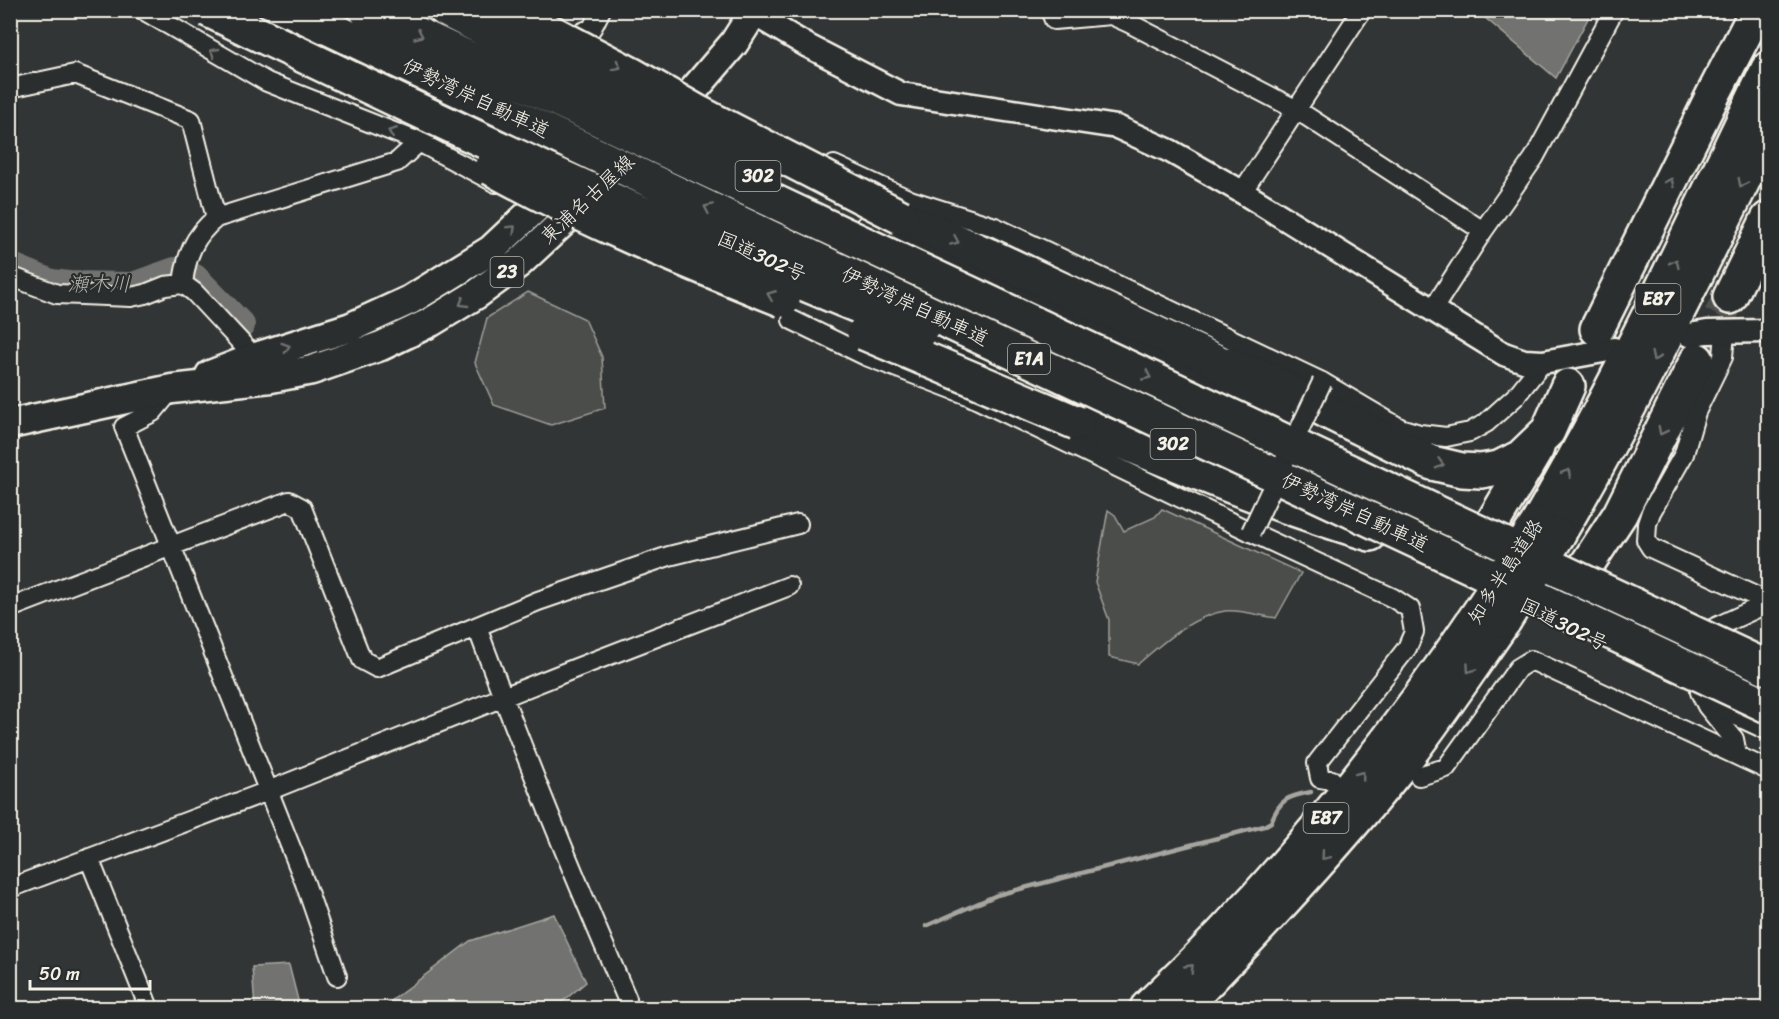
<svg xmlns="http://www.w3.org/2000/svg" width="1779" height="1019" viewBox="0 0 1779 1019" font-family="Sriracha,'Klee One',sans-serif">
	<rect width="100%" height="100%" fill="#323535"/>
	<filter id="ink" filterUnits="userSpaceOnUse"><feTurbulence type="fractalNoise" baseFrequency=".0167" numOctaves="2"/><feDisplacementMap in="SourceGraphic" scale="12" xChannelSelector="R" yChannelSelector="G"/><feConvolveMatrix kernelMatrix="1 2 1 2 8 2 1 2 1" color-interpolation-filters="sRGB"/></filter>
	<g filter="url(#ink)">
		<path fill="#4b4d4c" stroke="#a09f9a" stroke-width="1.5" d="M528,292L585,319L602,357L605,408L551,425L494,405L475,363L487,318Z
			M1162,509L1301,573L1276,618C1262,616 1238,609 1225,611C1191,616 1163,643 1138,664L1109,657V620L1095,582L1108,510L1115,515L1124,531L1155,517Z"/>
		<path fill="#727370" stroke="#a6a5a0" stroke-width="1.5" d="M1477,11H1592L1556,78Z
			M554,914L586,982L555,1008H382L470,941Z
			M289,965L300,1008H255L252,967Z"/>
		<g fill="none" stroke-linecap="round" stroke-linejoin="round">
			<path stroke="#a6a5a0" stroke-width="4.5" d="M926,926L997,895L1264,826L1271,822C1280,799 1288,796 1311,792"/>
			<path stroke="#727370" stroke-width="28" d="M10,266L51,283L69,285L133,286L175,271L195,278L241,325"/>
			<path stroke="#4f5150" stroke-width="33" stroke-dasharray="33 16" stroke-linecap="butt" d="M1697,360L1730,297"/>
			<g stroke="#f4f1e8" stroke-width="22">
				<path id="minor" d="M143,10L267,82L419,142L496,183
					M1050,10L1054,20L1111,15L1129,23L1297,110L1483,231
					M564,40L592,28L601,10
					M10,88L75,74L191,120L216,218
					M834,165L910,200L995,227L1322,382L1400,428L1420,434L1446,437L1470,432L1486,423L1516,396L1543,362
					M1242,192L1362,10
					M10,276L57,294L131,297L145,294L165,286L183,284L194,292L261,364
					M183,284C186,256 194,236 216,218L397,162L419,142L447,108L472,91
					M1433,309L1483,231L1534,158L1614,10
					M792,320L866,356L968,395L1251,532L1393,598L1410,609L1414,632L1407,648L1317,763L1320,778L1332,780
					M1725,332L1723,357L1696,412L1684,454L1651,512L1647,524L1646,540L1651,548L1768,602
					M172,389L153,412L124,427L305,883L337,976
					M10,608L289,501L302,508L362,660L377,668L538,601L669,556L798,524
					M477,627C523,753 574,876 627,999
					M1714,628L1768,603
					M1700,692L1707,706L1734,739L1737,755
					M1419,776L1446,768L1518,668L1531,660L1768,770
					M89,858L149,1008
					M10,888L268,791L576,668L789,586"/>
			</g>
			<g stroke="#f4f1e8" stroke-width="27">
				<path id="tertiary" d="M747,10L808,46L901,94L1117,127L1170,151L1242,192L1504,354L1524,361L1543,362L1614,349
					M1689,335L1707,332L1768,331"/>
			</g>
			<g stroke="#f4f1e8" stroke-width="33">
				<path id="primary" d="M669,119L734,43L755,10
					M210,375L256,357L351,327L410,300L491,250L562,183
					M10,424L172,389L271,378L312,370L381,346L431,322L477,294L519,263L589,198"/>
			</g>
			<g stroke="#f4f1e8" stroke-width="34">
				<path id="trunk" d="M248,10L329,50
					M415,10L468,33
					M869,230L1105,330L1259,408
					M899,318L1092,407
					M1725,704L1768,724"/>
			</g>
			<g stroke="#f4f1e8" stroke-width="38">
				<path id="motorway" d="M901,217L988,255L1216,361L1277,418
					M1730,297L1768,219
					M1597,329L1714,93L1757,10
					M1226,364L1262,376L1332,414L1432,463L1462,470L1481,471L1499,468L1521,457L1548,431L1568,386
					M1077,423C1173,463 1269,504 1370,534
					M1492,524L1537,448
					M1537,524C1623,377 1694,222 1768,69
					M1558,535C1635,404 1700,266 1768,131
					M1584,569L1620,514L1697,360
					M1147,1008C1275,888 1384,754 1482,608
					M1182,1008C1258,930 1332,851 1401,765C1437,719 1470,669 1504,621"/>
			</g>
			<use href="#minor" stroke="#2a2d2e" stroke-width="18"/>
			<use href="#tertiary" stroke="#2a2d2e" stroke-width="22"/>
			<use href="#primary" stroke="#2a2d2e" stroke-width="28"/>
			<use href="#trunk" stroke="#2a2d2e" stroke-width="30"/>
			<use href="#motorway" stroke="#2a2d2e" stroke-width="33"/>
			<g stroke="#f4f1e8" stroke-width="22" stroke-linecap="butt">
				<path id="minor-bridge" d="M1251,532L1322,382"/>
			</g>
			<g stroke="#f4f1e8" stroke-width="38" stroke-linecap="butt">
				<path id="motorway-bridge" d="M208,10C443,123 678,235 920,331
					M291,10L923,310L1768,706
					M366,10L1768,668
					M446,10L568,71L754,169
					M509,10L631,74L699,113L901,217
					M491,168C585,220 683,260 783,300
					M864,333L1077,423
					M1482,608L1537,524
					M1504,621L1558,535"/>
			</g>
			<use href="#minor-bridge" stroke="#2a2d2e" stroke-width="18"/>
			<use href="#motorway-bridge" stroke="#2a2d2e" stroke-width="33"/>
		</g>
		<defs><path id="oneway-chevron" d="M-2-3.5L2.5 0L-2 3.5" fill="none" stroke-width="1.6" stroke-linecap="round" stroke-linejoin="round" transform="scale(1.5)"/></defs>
		<g stroke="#71726f">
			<use href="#oneway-chevron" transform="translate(419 35) rotate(25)"/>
			<use href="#oneway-chevron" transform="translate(214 52) rotate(-150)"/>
			<use href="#oneway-chevron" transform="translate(617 66) rotate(28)"/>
			<use href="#oneway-chevron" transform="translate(392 132) rotate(-158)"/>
			<use href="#oneway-chevron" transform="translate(1670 182) rotate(-64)"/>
			<use href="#oneway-chevron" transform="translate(1742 183) rotate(117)"/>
			<use href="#oneway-chevron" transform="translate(708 208) rotate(-155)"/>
			<use href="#oneway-chevron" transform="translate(512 229) rotate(-44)"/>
			<use href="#oneway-chevron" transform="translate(955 241) rotate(24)"/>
			<use href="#oneway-chevron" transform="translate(1675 263) rotate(-64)"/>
			<use href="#oneway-chevron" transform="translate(771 295) rotate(-158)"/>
			<use href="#oneway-chevron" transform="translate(463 303) rotate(149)"/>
			<use href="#oneway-chevron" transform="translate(286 347) rotate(-18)"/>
			<use href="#oneway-chevron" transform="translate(1655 357) rotate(116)"/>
			<use href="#oneway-chevron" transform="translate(1147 376) rotate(25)"/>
			<use href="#oneway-chevron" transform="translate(1662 431) rotate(117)"/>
			<use href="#oneway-chevron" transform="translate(1440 464) rotate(15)"/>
			<use href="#oneway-chevron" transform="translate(1567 473) rotate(-60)"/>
			<use href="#oneway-chevron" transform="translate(1470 669) rotate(125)"/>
			<use href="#oneway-chevron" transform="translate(1361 775) rotate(-51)"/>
			<use href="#oneway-chevron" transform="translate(1325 856) rotate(131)"/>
			<use href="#oneway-chevron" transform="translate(1190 968) rotate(-46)"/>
		</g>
	</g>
	<g text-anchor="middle" stroke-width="4.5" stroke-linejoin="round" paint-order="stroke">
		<g fill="#2a2d2e" stroke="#b7b6b0" stroke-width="1.5">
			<rect x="735.5" y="161" width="45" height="30" rx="4.5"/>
			<rect x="490.5" y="257" width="33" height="30" rx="4.5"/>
			<rect x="1635.5" y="284" width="45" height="30" rx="4.5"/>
			<rect x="1008" y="344" width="42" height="30" rx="4.5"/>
			<rect x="1150.5" y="429" width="45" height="30" rx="4.5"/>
			<rect x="1303.5" y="803" width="45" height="30" rx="4.5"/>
		</g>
		<g font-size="18" font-weight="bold" fill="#f4f1e8">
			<text x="758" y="182">302</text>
			<text x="507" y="278">23</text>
			<text x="1658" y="305">E87</text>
			<text x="1029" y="365">E1A</text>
			<text x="1173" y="450">302</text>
			<text x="1326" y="824">E87</text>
		</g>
		<g font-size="20" fill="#f4f1e8" stroke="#2a2d2e">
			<text transform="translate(476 98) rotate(25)" y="7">伊勢湾岸自動車道</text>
			<text transform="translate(587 199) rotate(-43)" y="7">東浦名古屋線</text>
			<text transform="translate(762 256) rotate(24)" y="7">国道302号</text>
			<text transform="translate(915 306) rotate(25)" y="7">伊勢湾岸自動車道</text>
			<text transform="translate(1355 512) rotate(25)" y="7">伊勢湾岸自動車道</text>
			<text transform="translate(1505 571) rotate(-57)" y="7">知多半島道路</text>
			<text transform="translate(1564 624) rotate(26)" y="7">国道302号</text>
		</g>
		<g font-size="21" font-style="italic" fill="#b3b2ac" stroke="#2a2d2e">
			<text x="99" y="291">瀬木川</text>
		</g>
	</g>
	<rect width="1779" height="1019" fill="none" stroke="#2a2d2e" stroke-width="36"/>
	<rect x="18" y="18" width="1743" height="983" fill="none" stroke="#f4f1e8" stroke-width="2" filter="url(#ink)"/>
	<path d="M30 980v9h120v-9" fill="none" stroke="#f4f1e8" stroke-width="3"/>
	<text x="39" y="980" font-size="18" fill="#f4f1e8" stroke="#2a2d2e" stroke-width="4.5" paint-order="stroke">50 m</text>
</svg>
